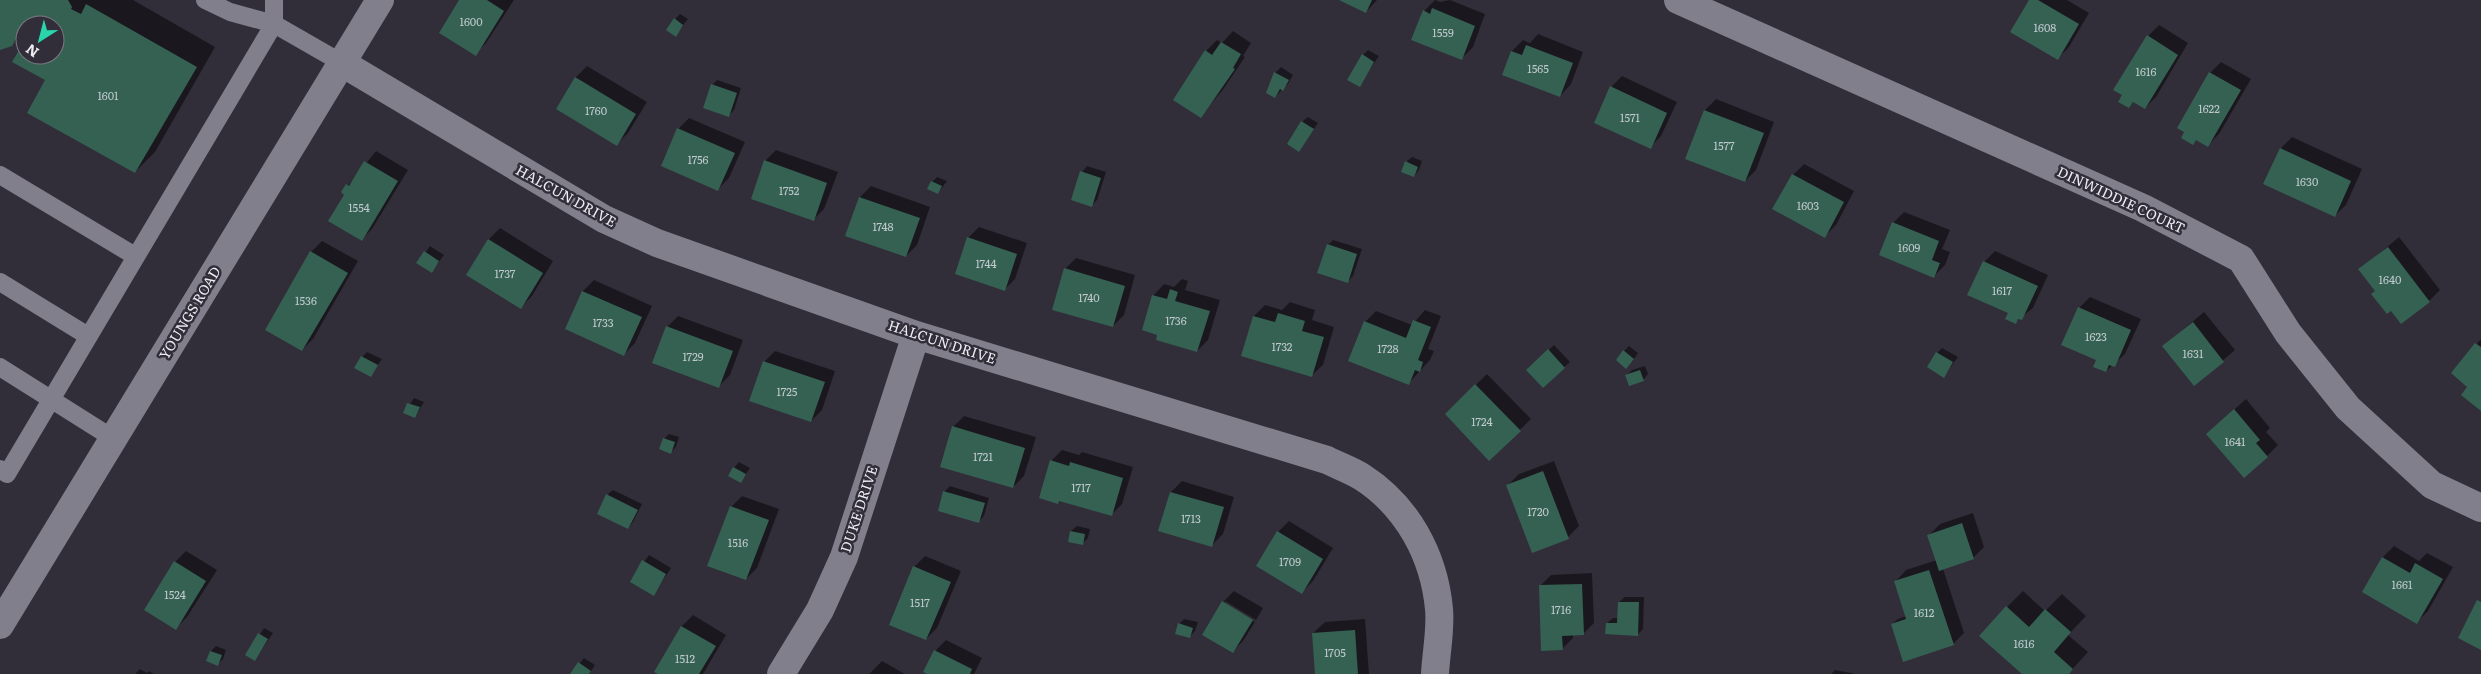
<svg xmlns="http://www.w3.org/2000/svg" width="2481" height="674" viewBox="0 0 2481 674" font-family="Literata,serif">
	<rect width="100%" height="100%" fill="#312e39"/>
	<path fill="#0007" d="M0,0H133L215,47L155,152L135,172L47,79L14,62L25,42V55H55V25H35L36,23L33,21L31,25H25V31L11,45L0,49Z
		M461,0H514L486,43L475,54Z
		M1342,0H1377L1366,12Z
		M1435,0L1440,2L1450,0L1485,14L1473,47L1462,58L1424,11Z
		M2031,0H2067L2089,13L2069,47L2058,58Z
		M680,14L688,19L675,35V19Z
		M2159,25L2188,43L2156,97L2145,108L2134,101L2129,107L2148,36Z
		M1233,31L1251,43L1243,56L1245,57L1222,91L1200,116L1206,51L1217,40L1222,43Z
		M1538,34L1583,52L1571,84L1560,96L1504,74L1512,51L1523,40L1530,43Z
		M1368,50L1379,56L1359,85L1363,55Z
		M2221,62L2251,79L2219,134L2208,145L2197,139L2193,143L2186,132L2179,127L2210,73Z
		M587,66L647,102L628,133L617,144L557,109L576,77Z
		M1281,67L1293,75L1288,84L1275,97L1267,92L1275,73Z
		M1622,76L1677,102L1661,136L1650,147L1611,87Z
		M717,80L741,88L734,110L728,116L712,85Z
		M1716,99L1774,122L1756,170L1745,181L1686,158L1705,110Z
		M1308,117L1318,123L1299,150L1302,122Z
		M689,118L745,142L729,178L718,189L678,129Z
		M2292,137L2362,169L2346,205L2334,216L2265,184L2281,148Z
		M776,150L838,172L824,209L813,220L765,161Z
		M376,151L408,170L372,229L361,240L346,194L343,192Z
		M1412,157L1422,161L1419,170L1414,176L1406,162Z
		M1804,164L1854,191L1836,225L1825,236L1793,175Z
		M1087,166L1106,172L1097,200L1092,205L1082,172Z
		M937,177L947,181L938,193L932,182Z
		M871,186L930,207L917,245L906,256L860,197Z
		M1904,212L1950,230L1942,249L1950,252L1945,265L1934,276L1893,223Z
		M979,227L1027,243L1015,279L1004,290L968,238Z
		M500,228L553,261L532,296L521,307L468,275L489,239Z
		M2399,237L2440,290L2429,301L2377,291L2360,270Z
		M1333,240L1362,249L1353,276L1348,281L1328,245Z
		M322,241L358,261L313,339L302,350L267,329L311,252Z
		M430,246L444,255L432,271L418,263Z
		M1995,251L2048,275L2033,308L2015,322L1984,262Z
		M1076,258L1135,275L1124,315L1113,326L1065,269Z
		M1182,279L1188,281L1185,290L1220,300L1208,340L1197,351L1159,334L1153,296L1164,284L1174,287Z
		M594,280L652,306L635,343L624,354L567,329L583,291Z
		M2090,297L2141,319L2125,354L2106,371L2098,359L2079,308Z
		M1290,302L1315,310L1312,320L1334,327L1323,365L1311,376L1242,355L1254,316L1265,305L1282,310Z
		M1425,310L1441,316L1428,349L1434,351L1430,360L1408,384L1365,322L1376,311L1412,325Z
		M2204,312L2235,350L2194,385L2164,346Z
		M678,316L743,340L730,375L719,386L667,327Z
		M2481,339V409L2469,387L2452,373Z
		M1554,345L1570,362L1543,386L1533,364Z
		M1629,346L1638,353L1632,362L1624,351Z
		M1942,348L1958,357L1944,376L1937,353Z
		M775,351L835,371L822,410L811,421L764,362Z
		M367,352L382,359L371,375L362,357Z
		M1645,366L1648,374L1643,380L1626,376L1632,370Z
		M1487,374L1531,419L1490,459L1446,414Z
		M414,398L424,402L415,417L405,412Z
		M2246,399L2270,428L2266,432L2278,445L2267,456L2207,434Z
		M964,416L1036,437L1024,476L1013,487L953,427Z
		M669,434L679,437L676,447L671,452L664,439Z
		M1062,450L1079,455L1082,452L1133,467L1122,504L1111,515L1060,500L1058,503L1051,461Z
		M1554,461L1579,526L1568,537L1508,485L1519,474Z
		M739,462L750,468L741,481L734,468Z
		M1182,481L1234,497L1223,534L1212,545L1171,492Z
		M950,486L989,498L984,516L979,521L944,492Z
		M613,490L642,504L633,522L628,528L607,495Z
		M742,496L779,509L757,568L746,579L731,507Z
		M1973,513L1984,547L1973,558L1943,569L1964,633L1953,644L1892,624L1898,619L1906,616L1895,582L1906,570L1937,560L1929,535L1940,524Z
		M1289,521L1333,548L1313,581L1302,592L1278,532Z
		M1077,526L1090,529L1088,538L1082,544L1069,541L1071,531Z
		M2394,546L2419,561L2427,553L2453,567L2428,611L2417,622L2364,592L2383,557Z
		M186,551L217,570L187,617L176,628L146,609L175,562Z
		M649,555L671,568L654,594L631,581Z
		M925,556L961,571L937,628L926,639L914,567Z
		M1592,573L1594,623L1583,634H1573V638L1562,649L1540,586L1551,575Z
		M1234,591L1263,608L1256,620L1225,601V604L1255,622L1243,641L1232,652L1204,634L1223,602Z
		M2023,591L2045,611L2062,594L2086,616L2068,635L2088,652L2068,674H2024L2007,607Z
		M1625,597H1644L1643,629L1637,635L1607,623L1613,618H1619V602Z
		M693,615L726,635L703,674H660L656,671L682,626Z
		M1184,619L1198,622L1195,631L1189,637L1179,624Z
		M1365,619L1369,674H1316L1313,633L1325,622Z
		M264,628L273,633L255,660L247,655Z
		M946,640L982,658L974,674H930L925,671L935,651Z
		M216,646L226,650L223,659L218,664L211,651Z
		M584,658L595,665L589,674H571Z
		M882,661L905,674H869Z
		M140,669L147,673L149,671L154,674H135Z
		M1835,670L1856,674H1831Z"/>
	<path fill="#356153" d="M0,0H68L72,7L71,9L81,14L86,4L197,67L135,173L27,113L45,80L12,62L25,40V55H55V25H33L34,23L27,19L12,46L0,50Z
		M459,0H487L504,11L476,56L439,33Z
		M1339,0H1372L1366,13Z
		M2029,0H2038L2079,24L2058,60L2010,32Z
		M1432,8L1475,26L1462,60L1411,40L1423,10L1430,14Z
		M674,18L683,25L676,37L666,30Z
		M2147,35L2178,55L2145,109L2133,102L2129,108L2118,102L2122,95L2113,90Z
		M1221,42L1241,54L1233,68L1235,69L1201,118L1173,100L1205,50L1212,55Z
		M1526,45L1573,63L1560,97L1502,75L1511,51L1522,55Z
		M1362,54L1374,62L1360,87L1347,80Z
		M1274,72L1289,80L1283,91L1280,89L1275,98L1266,93Z
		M2209,72L2241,90L2208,147L2196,140L2193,145L2181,138L2184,132L2177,128Z
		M575,77L636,114L617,146L556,109Z
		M711,84L737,93L729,117L703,108Z
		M1610,86L1667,113L1651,149L1594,123Z
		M1704,110L1764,133L1745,182L1685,159Z
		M1301,121L1314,129L1299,152L1287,144Z
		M677,128L735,153L718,191L661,166Z
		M2280,148L2351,181L2335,217L2263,184Z
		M764,160L827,183L814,221L751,199Z
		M364,161L398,181L362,241L328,221L344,195L341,192L346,184L349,186Z
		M1405,161L1418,167L1414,177L1401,172Z
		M1080,171L1101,178L1092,207L1071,200Z
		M1792,174L1844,202L1825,238L1772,209Z
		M931,181L942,186L938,194L927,189Z
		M859,197L920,218L906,257L845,236Z
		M1892,222L1939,241L1932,260L1940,263L1934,278L1879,255Z
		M967,237L1017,254L1005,291L955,274Z
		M488,239L543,273L521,309L466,275Z
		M1327,244L1357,254L1348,283L1317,273Z
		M2388,247L2430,302L2401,324L2391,311L2387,314L2371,294L2375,291L2358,269Z
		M310,251L348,273L302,351L265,330Z
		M424,251L439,261L432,273L416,263Z
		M1983,261L2038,286L2022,320L2018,319L2016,324L2005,319L2008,313L1967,295Z
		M1064,268L1125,286L1113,327L1052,310Z
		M1170,289L1178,292L1175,301L1210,311L1197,352L1156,340L1157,335L1142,330L1152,295L1167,299Z
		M582,291L642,317L624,356L565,329Z
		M2078,307L2131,330L2115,367L2109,365L2106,372L2093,367L2096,360L2061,345Z
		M1278,313L1305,321L1302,331L1324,337L1312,377L1241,356L1253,316L1275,322Z
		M1413,320L1431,327L1418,360L1423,362L1420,372L1415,370L1409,385L1348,361L1364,321L1406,338Z
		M2193,322L2224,362L2194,386L2162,346Z
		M666,326L733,351L719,388L652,363Z
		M2475,343L2481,347V411L2461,395L2467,387L2451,373Z
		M1548,349L1565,368L1543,388L1526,370Z
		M1623,350L1634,359L1626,369L1616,360Z
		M1936,352L1953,362L1944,378L1927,367Z
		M361,356L378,365L371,377L354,368Z
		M763,361L825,382L811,422L749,401Z
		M1640,370L1644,381L1629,386L1625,375Z
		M1475,384L1521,431L1489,461L1445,414Z
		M407,403L420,407L415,418L403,413Z
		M2234,409L2260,440L2256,443L2268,457L2244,478L2206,434Z
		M952,426L1025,448L1013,488L940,467Z
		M663,438L675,442L671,454L659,449Z
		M1050,460L1069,466L1070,462L1123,478L1112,516L1059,501L1058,504L1039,498Z
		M733,467L746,474L741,483L728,476Z
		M1543,471L1569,539L1532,553L1506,485Z
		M943,491L985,503L979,523L938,511Z
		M1170,492L1224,507L1212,547L1158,531Z
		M606,494L638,510L628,529L597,514Z
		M730,506L769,520L746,580L707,566Z
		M1962,523L1974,559L1939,571L1927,535Z
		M1070,531L1085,534L1083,545L1068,542Z
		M1277,531L1323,559L1302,594L1256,566Z
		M2382,557L2410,573L2415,563L2443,579L2417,624L2362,592Z
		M642,560L666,574L654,596L630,582Z
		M174,561L206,581L176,630L144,610Z
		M913,566L951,582L926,640L889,625Z
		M1929,570L1954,645L1903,662L1891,624L1906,619L1894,581Z
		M1582,584L1584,635L1562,636L1563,650L1541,651L1539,585Z
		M2477,600L2481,602V650L2458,638Z
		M1222,601L1253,620L1233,653L1202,635Z
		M1618,602H1639L1638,636L1605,634L1606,623H1617Z
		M2006,606L2029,627L2045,609L2071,632L2054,652L2073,669L2069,674H2022L1979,636Z
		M1178,623L1193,628L1190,638L1175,634Z
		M681,626L716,646L699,674H658L654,672Z
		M1355,630L1358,674H1315L1312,633Z
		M258,633L268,639L255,661L245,655Z
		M934,650L972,669L970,674H927L923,672Z
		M210,651L222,655L218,666L206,661Z
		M578,662L591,671L589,674H570Z"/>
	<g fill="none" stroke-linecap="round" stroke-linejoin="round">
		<path stroke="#817f8c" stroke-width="18" d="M205,0L230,12L274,24V0
			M0,175L135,256
			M0,282L88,336
			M0,367L114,439
			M0,469L7,474L274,24L342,63"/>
		<path stroke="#817f8c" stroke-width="28" d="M1678,0L2143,208L2241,259L2288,333L2348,408L2432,485L2481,508
			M342,63L604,219L657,243L916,335L1327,460C1339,466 1351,470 1362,477C1407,506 1434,555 1439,609C1441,630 1436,653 1435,674
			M781,674L820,610L844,557L916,335"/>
		<path stroke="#817f8c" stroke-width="28" d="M0,625L380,0"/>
	</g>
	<g text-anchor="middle" stroke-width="5" stroke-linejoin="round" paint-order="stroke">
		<g font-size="11" fill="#bfc9cb">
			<text x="471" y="26">1600</text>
			<text x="2045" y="32">1608</text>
			<text x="1443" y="37">1559</text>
			<text x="1538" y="73">1565</text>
			<text x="2146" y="76">1616</text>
			<text x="108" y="100">1601</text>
			<text x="2209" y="113">1622</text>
			<text x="596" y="115">1760</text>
			<text x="1630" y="122">1571</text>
			<text x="1724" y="150">1577</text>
			<text x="698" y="164">1756</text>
			<text x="2307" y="186">1630</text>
			<text x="789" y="195">1752</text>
			<text x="1808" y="210">1603</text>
			<text x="359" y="212">1554</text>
			<text x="883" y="231">1748</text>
			<text x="1909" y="252">1609</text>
			<text x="986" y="268">1744</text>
			<text x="505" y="278">1737</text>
			<text x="2390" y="284">1640</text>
			<text x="2002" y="295">1617</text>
			<text x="1089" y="302">1740</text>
			<text x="306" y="305">1536</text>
			<text x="1176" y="325">1736</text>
			<text x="603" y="327">1733</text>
			<text x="2096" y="341">1623</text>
			<text x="1282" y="351">1732</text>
			<text x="1388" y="353">1728</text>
			<text x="2193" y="358">1631</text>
			<text x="693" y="361">1729</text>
			<text x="787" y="396">1725</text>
			<text x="1482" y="426">1724</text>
			<text x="2235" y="446">1641</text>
			<text x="983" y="461">1721</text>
			<text x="1081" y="492">1717</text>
			<text x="1538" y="516">1720</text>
			<text x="1191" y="523">1713</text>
			<text x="738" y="547">1516</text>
			<text x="1290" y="566">1709</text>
			<text x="2402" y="589">1661</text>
			<text x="175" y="599">1524</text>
			<text x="920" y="607">1517</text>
			<text x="1561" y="614">1716</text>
			<text x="1924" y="617">1612</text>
			<text x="2024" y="648">1616</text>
			<text x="1335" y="657">1705</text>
			<text x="685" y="663">1512</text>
		</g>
		<g font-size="14" fill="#edecf3" stroke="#312e39">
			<text transform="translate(566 196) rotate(29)" y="5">HALCUN DRIVE</text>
			<text transform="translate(2121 200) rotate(25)" y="5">DINWIDDIE COURT</text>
			<text transform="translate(190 313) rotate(-59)" y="5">YOUNGS ROAD</text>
			<text transform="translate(942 342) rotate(18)" y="5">HALCUN DRIVE</text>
			<text transform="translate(859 509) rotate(-72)" y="5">DUKE DRIVE</text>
		</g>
	</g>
	<g transform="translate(40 40) rotate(216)"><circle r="24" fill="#312e39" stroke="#7c7a83"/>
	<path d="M0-4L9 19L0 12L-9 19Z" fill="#2bd5ac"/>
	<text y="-8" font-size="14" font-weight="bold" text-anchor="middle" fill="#edecf3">N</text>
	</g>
</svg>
